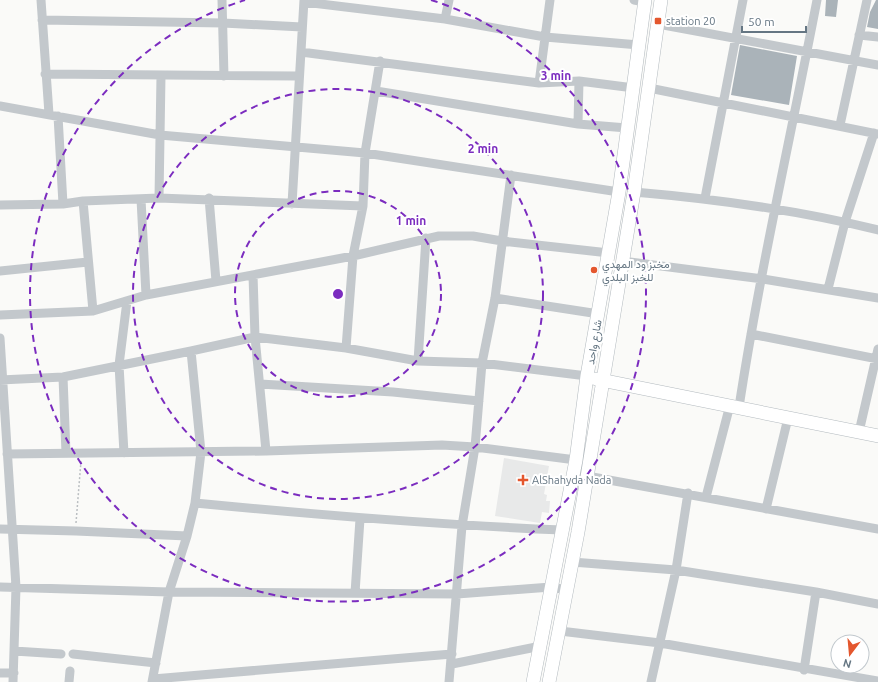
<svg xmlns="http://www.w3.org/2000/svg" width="878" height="682" viewBox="0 0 878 682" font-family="Ubuntu,Vazirmatn,sans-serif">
	<rect width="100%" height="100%" fill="#fafaf8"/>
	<path fill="#e8e9e9" d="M504,458L549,466L544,494L547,495L546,501H550L549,513L542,512L540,523L495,516Z"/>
	<path fill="#aab3b9" d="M826,0H838L836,17L825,16Z
		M876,0H878V29L867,27L870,12Z
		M740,45L797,56L789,105L731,95Z"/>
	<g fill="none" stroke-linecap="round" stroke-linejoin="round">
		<g stroke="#b3babf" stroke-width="14">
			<path id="secondary" d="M596,379L878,436
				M533,682L576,460L587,376L619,192L645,0
				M549,682L578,532L634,192L661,0"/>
		</g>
		<path stroke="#bbbfc2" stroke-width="1.5" stroke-dasharray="2 2" stroke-linecap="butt" d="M76,523L81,461"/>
		<path stroke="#c3c8cc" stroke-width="9" d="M41,0L49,114
			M222,0L224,76
			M634,0L645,2
			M304,2L445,19L545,37L639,45
			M445,19L449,0
			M42,20L223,23L302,27
			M658,24L878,65
			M859,35L878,37
			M301,52L539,83L579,81L634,88
			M45,74L299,76
			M539,83L550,0
			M649,88L878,134
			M376,91L578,124L627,128
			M0,106L160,135L365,153L619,192
			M58,116L63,204
			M578,124L579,81
			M840,125L867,0
			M634,192C716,199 798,210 878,230
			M159,198L161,76
			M209,198L216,281
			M705,198L743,0
			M141,199L146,295
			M83,201L93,311
			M292,204L304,0
			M0,205L63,204L83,201L159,198L363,206
			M622,261L763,279L878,298
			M0,271L88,262
			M253,275L255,337L266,451
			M828,289L845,222L874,133
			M495,298L599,314
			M0,315L93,311L146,295L353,256L439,236H473L502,241L609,253
			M751,334L878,359
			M0,338L16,587L13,682
			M346,348L353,256L363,206L365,153L380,61
			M418,361L426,238
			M63,377L66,453
			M0,380L63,377L191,351L255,337L346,348L418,361L482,363L587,376
			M260,384L393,392L479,401
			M739,407C760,270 791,136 817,0
			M859,432L878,349
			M124,453L119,365L127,301
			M7,454L266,451L442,445L475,447L576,460
			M587,476L878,529
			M706,497L730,405
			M195,503C318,515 440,525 563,530
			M766,509L788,418
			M0,529L76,531L187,536
			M572,562L676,570L816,592L878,604
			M0,587L169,592L457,594L551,587L567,590
			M355,593L360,519
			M560,631L660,643L878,681
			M14,651L61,654
			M73,654L156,663
			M452,664L541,646
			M804,670L816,592
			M0,673H14
			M153,679L452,654
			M69,682L70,671
			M152,682L169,592L187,536L195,503L201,452L191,351
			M449,682L462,526L475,447L482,363L495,298L511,175
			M651,682L676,570L688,493"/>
		<use href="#secondary" stroke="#fff" stroke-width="13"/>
	</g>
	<g fill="none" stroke="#7b2cbf" stroke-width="2" stroke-dasharray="7 5">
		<circle cx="338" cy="294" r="103"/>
		<circle cx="338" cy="294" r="205"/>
		<path d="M431 0A308 308 0 1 1 245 0"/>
	</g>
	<g fill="#e4572e" stroke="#fff" stroke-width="1.5">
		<rect x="654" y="17" width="8" height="8" rx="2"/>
		<circle cx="594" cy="270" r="4"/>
		<path d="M521 474h4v4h4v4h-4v4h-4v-4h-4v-4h4z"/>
	</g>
	<g text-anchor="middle" stroke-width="4" stroke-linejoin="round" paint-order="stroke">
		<g font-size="11" fill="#657683" stroke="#fff" text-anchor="start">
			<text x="666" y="25">station 20</text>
			<text x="602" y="268">مخبز ود المهدي<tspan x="602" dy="13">للخبز البلدي</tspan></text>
			<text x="532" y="484">AlShahyda Nada</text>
		</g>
		<g font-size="11" fill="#657683" stroke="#fff">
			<text transform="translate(594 342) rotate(-80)" y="4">شارع واحد</text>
		</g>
	</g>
	<circle cx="338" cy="294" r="6" fill="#7b2cbf" stroke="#fff" stroke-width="2"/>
	<g font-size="12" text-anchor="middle" font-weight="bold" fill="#7b2cbf" stroke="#fff" stroke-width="4" stroke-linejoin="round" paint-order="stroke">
		<text x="556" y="80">3 min</text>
		<text x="483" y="153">2 min</text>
		<text x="411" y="225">1 min</text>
	</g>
	<g transform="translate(850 654) rotate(196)"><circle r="19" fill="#ffffff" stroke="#c1c8cd"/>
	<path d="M0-3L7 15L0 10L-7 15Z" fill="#e4572e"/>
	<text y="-6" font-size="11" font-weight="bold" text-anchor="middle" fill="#657683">N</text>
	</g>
	<path d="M742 26v6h64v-6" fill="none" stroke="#657683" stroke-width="2"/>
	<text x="748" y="26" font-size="12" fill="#657683" stroke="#ffffff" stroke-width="3" paint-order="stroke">50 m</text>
</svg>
